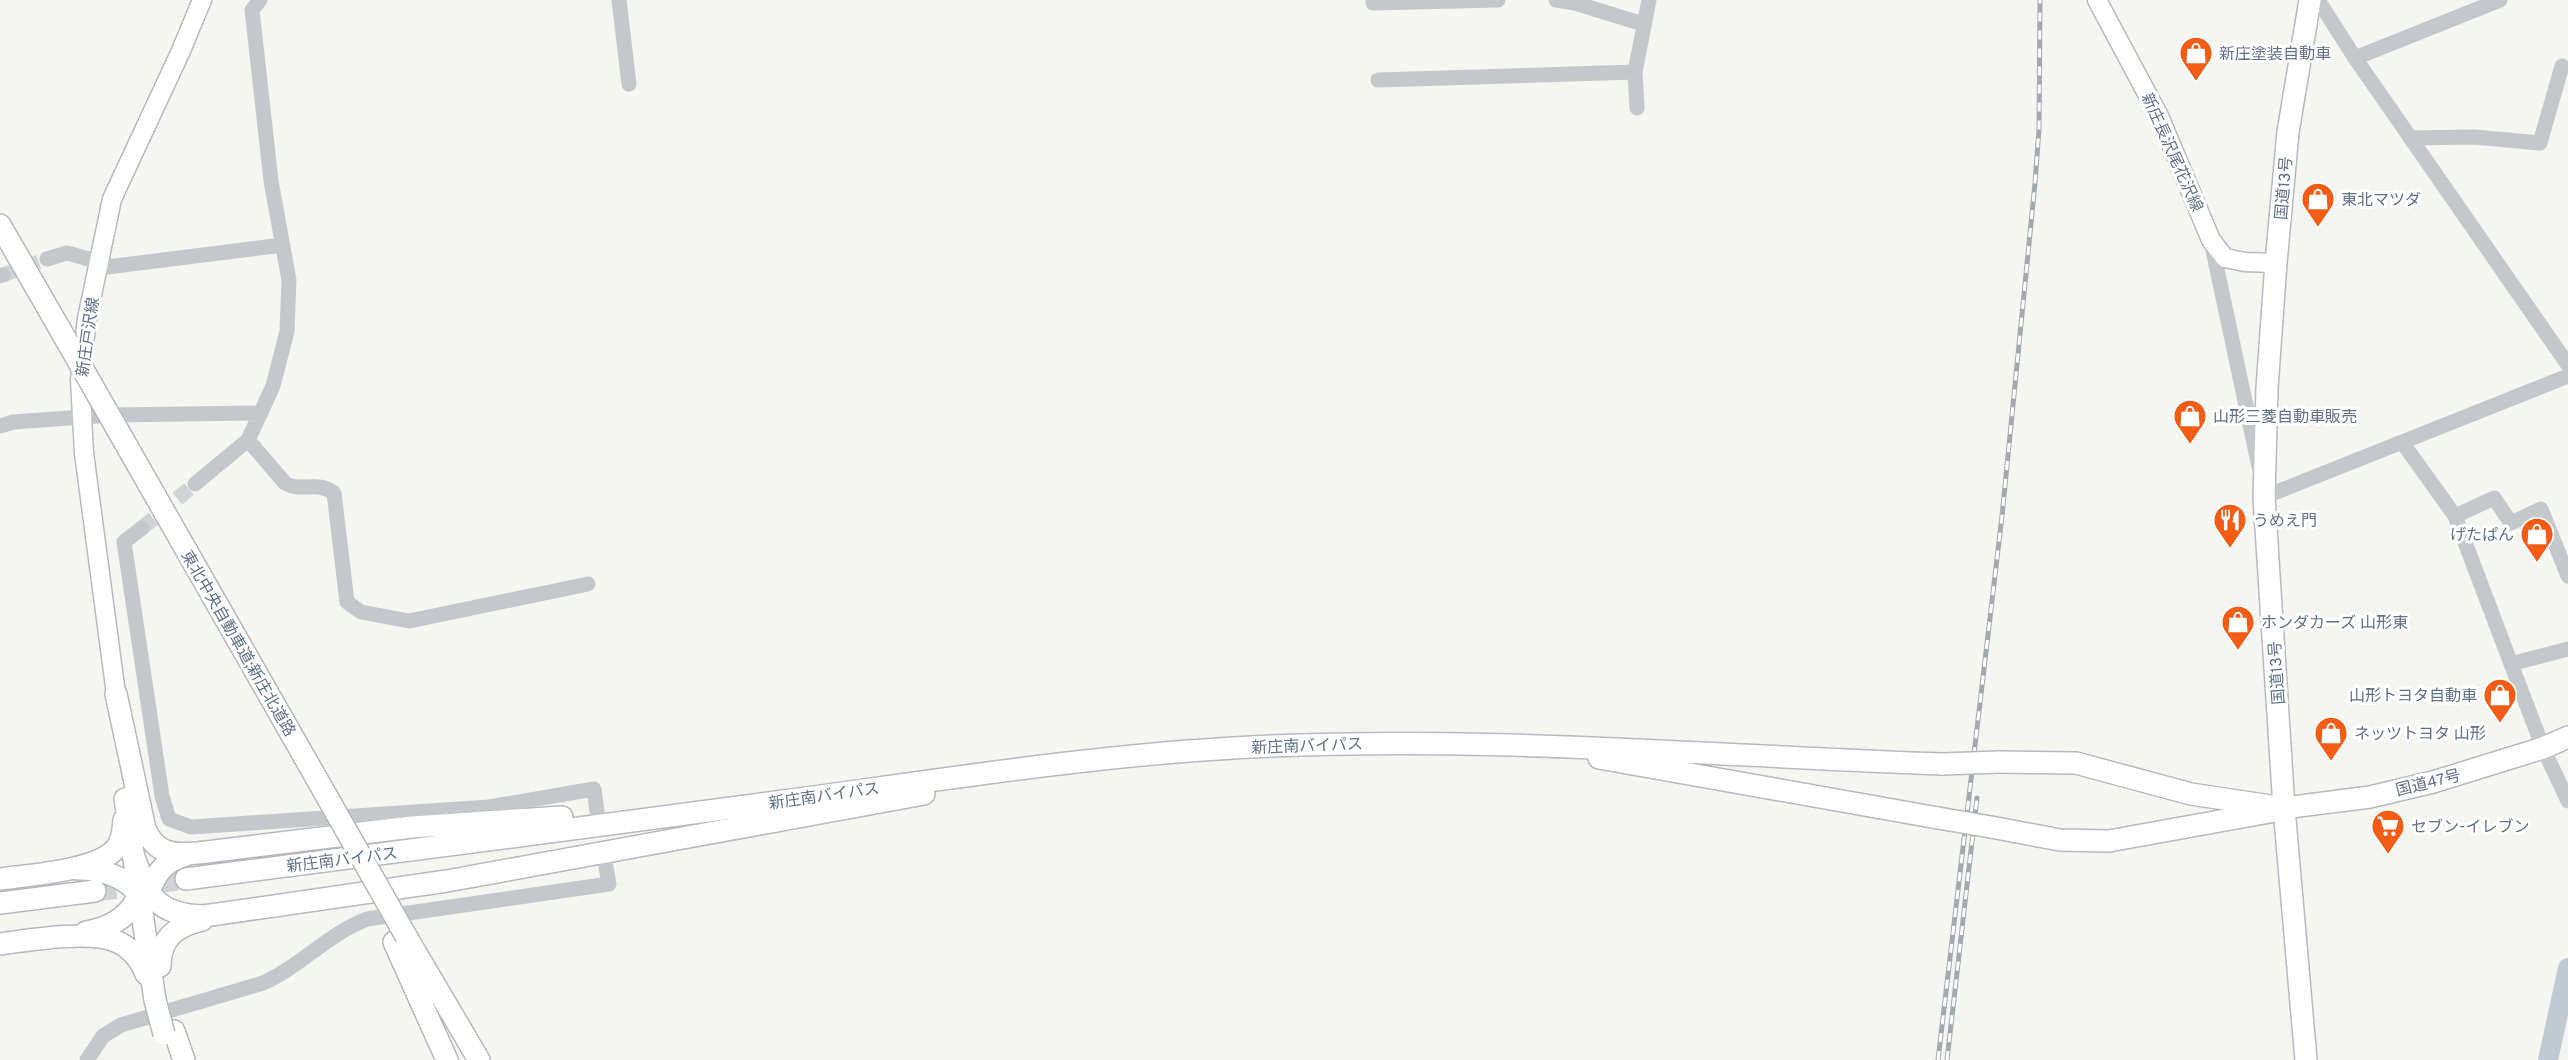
<svg xmlns="http://www.w3.org/2000/svg" width="2568" height="1060" viewBox="0 0 2568 1060" font-family="Overpass,'Noto Sans JP',sans-serif">
	<rect width="100%" height="100%" fill="#f5f5f1"/>
	<g fill="none" stroke-linecap="round" stroke-linejoin="round">
		<path stroke="#c0cad0" stroke-width="20" d="M2548,1060L2568,968"/>
		<path stroke="#d0d4d6" stroke-width="15" stroke-dasharray="15 8" stroke-linecap="butt" d="M3,275L47,259
			M142,528L195,484"/>
		<path stroke="#d0d4d6" stroke-width="21" stroke-dasharray="21 10" stroke-linecap="butt" d="M95,891L186,879"/>
		<g stroke="#b7bbbf" stroke-width="21">
			<path id="major" d="M2097,0L2159,116L2211,240L2225,258L2245,262L2276,263
				M116,694L84,453L80,380L87,319L112,199L180,53L202,0"/>
		</g>
		<g stroke="#b6b9bd" stroke-width="24">
			<path id="highway" d="M0,225L61,331
				M120,434L330,802
				M116,694L145,829C156,854 173,855 198,853L412,827L562,817
				M1599,758L1938,818
				M1999,762L2076,763L2191,794L2284,808L2370,797L2433,782L2543,748L2568,737
				M125,799L155,1000
				M1991,827L2060,840L2109,841L2275,811
				M132,851C147,894 154,915 204,916L447,881L924,794
				M78,869C101,869 130,877 141,899
				M0,879C28,875 100,871 117,847C123,839 123,829 124,820
				M186,879C385,853 585,828 784,801C940,780 1094,755 1251,747C1482,735 1712,756 1943,764
				M147,901C152,878 162,861 186,855
				M0,903L95,891
				M86,932C111,928 134,915 140,889
				M406,936L479,1060
				M394,942L447,1060
				M0,944C29,940 90,930 115,941C131,947 140,959 146,974
				M160,966C160,938 176,926 202,920
				M174,1031L184,1060
				M2306,1060L2284,808L2264,497L2267,388L2276,263L2288,132L2310,0"/>
		</g>
		<path stroke="#c4c8cb" stroke-width="15" d="M619,0L629,84
			M1556,0L1575,3L1643,24
			M2318,0L2355,58L2568,365
			M1373,3L1498,0
			M2355,58L2500,0
			M1378,80L1635,72
			M1637,108L1635,72L1649,0
			M2410,138L2474,137L2540,143L2562,66
			M2211,241L2259,467
			M47,259L67,253L100,262
			M99,268L283,245
			M0,276L3,275
			M0,426L13,422L111,415L261,413
			M248,440L285,483C301,493 317,480 334,493L347,602L361,612L409,621L588,584
			M2402,442L2455,516L2543,748L2568,801
			M195,484L248,440L273,386L287,331L289,280L271,181L252,10L260,0
			M2264,497L2568,376
			M2455,516L2494,498L2511,523L2541,509L2568,576
			M142,528L124,542L162,796L169,819L191,827L489,807L594,789L597,811
			M2511,664L2568,649
			M87,1060L103,1036L121,1025L263,983C301,966 328,934 367,919L609,884L606,867"/>
		<use href="#major" stroke="#fff" stroke-width="18"/>
		<use href="#highway" stroke="#fff" stroke-width="21"/>
		<g stroke="#a4a9b0" stroke-width="5">
			<path id="rail" d="M1938,1060L2002,516L2035,183L2039,129L2040,0
				M1947,1060L1977,798"/>
		</g>
		<use href="#rail" stroke="#fff" stroke-width="3" stroke-dasharray="9" stroke-linecap="butt"/>
		<g stroke="#b6b9bd" stroke-width="24" stroke-linecap="butt">
			<path id="highway-bridge" d="M61,331L120,434
				M1943,764L1999,762
				M330,802L406,936
				M1938,818L1991,827
				M155,1000L164,1034"/>
		</g>
		<use href="#highway-bridge" stroke="#fff" stroke-width="21"/>
	</g>
	<defs>
		<g id="shop-pin" transform="scale(1.725)"><path d="M0 17L-7.5 6A9.5 9.5 0 1 1 7.5 6Z" fill="#f35c14" stroke="#fff"/><path d="M-5-2.5h2.3a2.7 3.5 0 0 1 5.4 0H5L5.5 6h-11ZM-1.5-2.5h3a1.5 2.3 0 0 0-3 0Z" fill="#fff"/></g>
		<g id="restaurant-pin" transform="scale(1.725)"><path d="M0 17L-7.5 6A9.5 9.5 0 1 1 7.5 6Z" fill="#f35c14" stroke="#fff"/><path d="M-5-6h1v4h1v-4h1v4h1v-4h1v5L-1.5 .5V6h-2V.5L-5-1ZM5-6V6H3V1.5H1.5Q1.5-4 5-6Z" fill="#fff"/></g>
		<g id="supermarket-pin" transform="scale(1.725)"><path d="M0 17L-7.5 6A9.5 9.5 0 1 1 7.5 6Z" fill="#f35c14" stroke="#fff"/><path d="M-6-5.5h2.5l.6 2H6L4.5 2H-2.5L-4.4-4H-6ZM-1.5 3.2a1.3 1.3 0 1 0 .1 0ZM3 3.2a1.3 1.3 0 1 0 .1 0Z" fill="#fff"/></g>
	</defs>
	<g fill-rule="evenodd">
		<use href="#shop-pin" x="2196" y="53"/>
		<use href="#shop-pin" x="2318" y="199"/>
		<use href="#shop-pin" x="2190" y="416"/>
		<use href="#restaurant-pin" x="2230" y="520"/>
		<use href="#shop-pin" x="2537" y="534"/>
		<use href="#shop-pin" x="2238" y="622"/>
		<use href="#shop-pin" x="2500" y="695"/>
		<use href="#shop-pin" x="2331" y="733"/>
		<use href="#supermarket-pin" x="2388" y="826"/>
	</g>
	<g text-anchor="middle" stroke-width="6" stroke-linejoin="round" paint-order="stroke">
		<g font-size="16" fill="#617285" stroke="#fff" text-anchor="start">
			<text x="2219" y="59">新庄塗装自動車</text>
			<text x="2341" y="205">東北マツダ</text>
			<text x="2213" y="422">山形三菱自動車販売</text>
			<text x="2253" y="526">うめえ門</text>
			<text x="2514" y="540" text-anchor="end">げたぱん</text>
			<text x="2261" y="628">ホンダカーズ 山形東</text>
			<text x="2477" y="701" text-anchor="end">山形トヨタ自動車</text>
			<text x="2354" y="739">ネッツトヨタ 山形</text>
			<text x="2411" y="832">セブン-イレブン</text>
		</g>
		<g font-size="16" fill="#617285" stroke="#fff">
			<text transform="translate(2173 152) rotate(66)" y="6">新庄長沢尾花沢線</text>
			<text transform="translate(2283 188) rotate(-85)" y="6">国道13号</text>
			<text transform="translate(87 337) rotate(-82)" y="6">新庄戸沢線</text>
			<text transform="translate(239 643) rotate(60)" y="6">東北中央自動車道;新庄北道路</text>
			<text transform="translate(2276 673) rotate(-94)" y="6">国道13号</text>
			<text transform="translate(1307 745) rotate(-2)" y="6">新庄南バイパス</text>
			<text transform="translate(2428 782) rotate(-14)" y="6">国道47号</text>
			<text transform="translate(824 795) rotate(-8)" y="6">新庄南バイパス</text>
			<text transform="translate(342 859) rotate(-7)" y="6">新庄南バイパス</text>
		</g>
	</g>
</svg>
